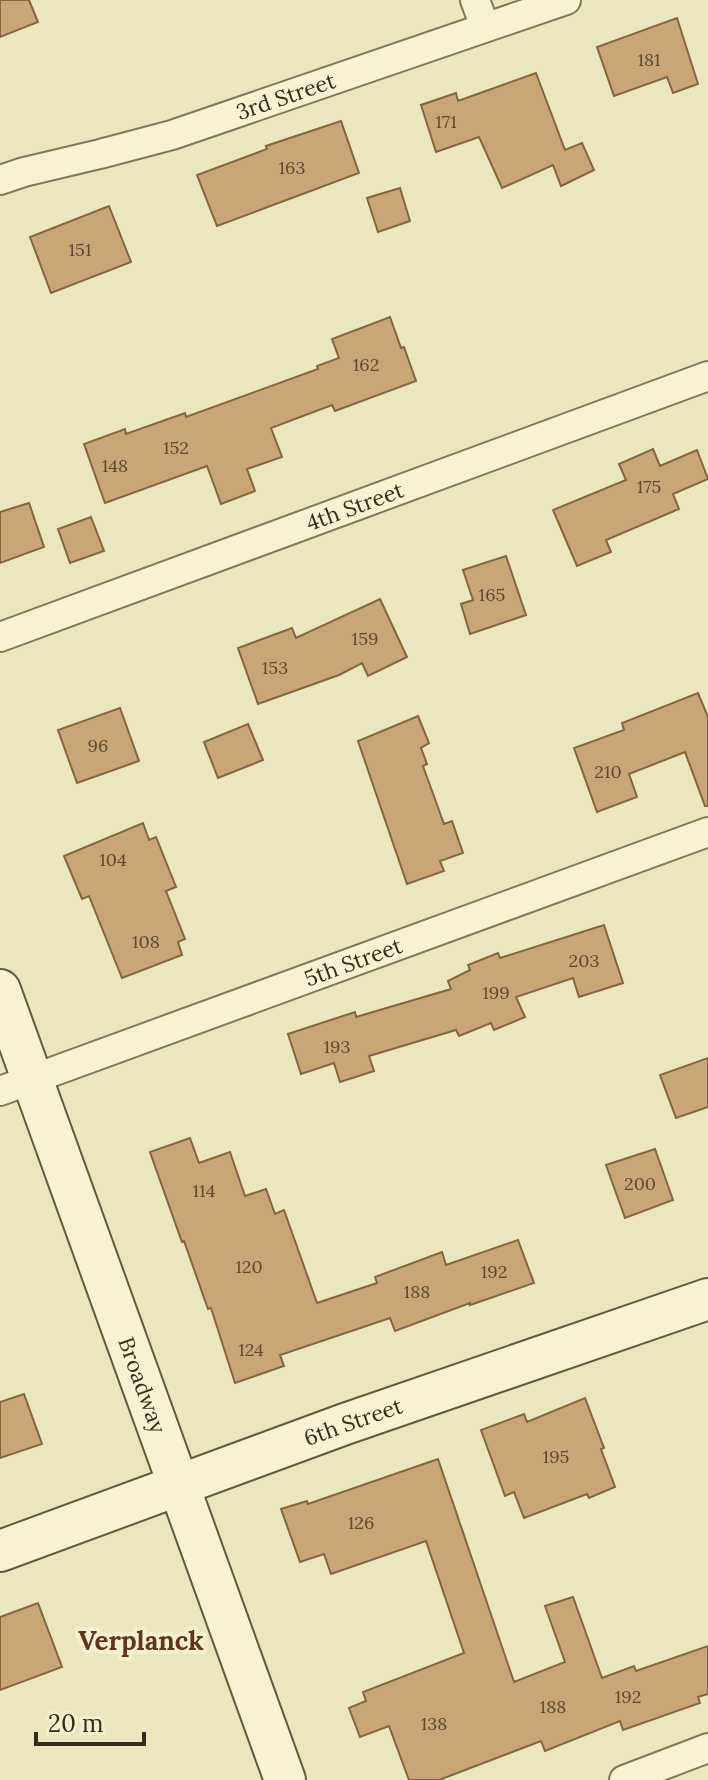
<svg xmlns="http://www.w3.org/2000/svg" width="708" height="1780" viewBox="0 0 708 1780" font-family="Lora,serif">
	<rect width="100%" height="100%" fill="#ece6bf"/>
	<path fill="#caa676" stroke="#83653f" stroke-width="2" d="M0,0H29L38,22L0,37Z
		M677,18L698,84L673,93L667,77L614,96L597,47Z
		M536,73L565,150L582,143L594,170L561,186L553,165L502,188L479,137L436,152L421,105L456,93L458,101Z
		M341,121L359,173L217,226L197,175L267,149L266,146Z
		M400,188L410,221L378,232L367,198Z
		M109,206L131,262L51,293L30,237Z
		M390,317L401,348L404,347L416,381L335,411L332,405L271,428L282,457L247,469L255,491L221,504L207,466L105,503L84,444L125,429L126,434L185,413L186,417L318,369L317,366L339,358L332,339Z
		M653,449L660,466L697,450L708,479L673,494L679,509L606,540L611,552L577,566L553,510L626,480L619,464Z
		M29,503L44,547L0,563V512Z
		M91,517L104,551L70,563L58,529Z
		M506,556L526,615L470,634L461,604L473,600L463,570Z
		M380,599L407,657L368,676L362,663L339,675L258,704L238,648L292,628L296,638Z
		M698,693L708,717V806H705L685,752L629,774L637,797L597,812L574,748L624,730L622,723Z
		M120,708L139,761L77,783L58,730Z
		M418,716L429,743L421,748L427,764L423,766L444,824L452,821L463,853L440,861L444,871L407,884L358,741Z
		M248,724L263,760L218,778L204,742Z
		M143,823L149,840L156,837L176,887L166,891L185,939L178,942L182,955L122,978L89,896L82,899L64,856Z
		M604,925L623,983L579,997L573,978L516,997L525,1017L494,1030L491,1023L459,1036L456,1030L369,1056L374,1071L340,1082L334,1063L301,1074L288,1034L355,1012L356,1017L451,989L448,981L470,970L468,965L498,953L500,958Z
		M708,1058V1107L676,1118L660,1075Z
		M190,1138L199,1163L230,1152L245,1196L266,1189L275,1214L284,1210L317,1303L377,1283L375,1277L442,1252L446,1265L518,1240L534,1283L470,1305V1303L395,1331L390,1318L280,1355L284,1366L235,1383L211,1308L208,1309L184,1241L182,1242L150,1152Z
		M655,1149L673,1200L625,1218L606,1165Z
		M24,1394L42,1444L0,1458V1402Z
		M585,1398L604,1448L601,1449L615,1487L589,1498L587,1494L524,1518L514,1492L505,1496L481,1430L524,1414L527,1422Z
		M438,1459L514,1682L565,1662L545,1606L573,1597L602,1678L634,1666L636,1671L708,1646V1694L698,1697L700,1703L623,1730L620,1721L545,1751L541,1741L439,1780H409L389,1726L360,1737L349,1708L366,1701L363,1692L464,1653L426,1541L331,1574L324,1554L300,1562L281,1509L307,1501L308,1504Z
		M38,1603L62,1667L0,1690V1617Z"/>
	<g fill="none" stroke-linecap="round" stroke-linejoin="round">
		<g stroke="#847758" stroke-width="32">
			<g id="street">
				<path d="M475,0L485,27"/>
				<path id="s1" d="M0,180L24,172L100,154L172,135L566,0"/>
				<path id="s2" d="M0,637L708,376"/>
				<path id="s3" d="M0,1091L708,832"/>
				<path d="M624,1780L708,1748"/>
			</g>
		</g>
		<g stroke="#66583b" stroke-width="44">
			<g id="secondary">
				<path id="s4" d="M0,990L285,1780"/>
				<path id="s5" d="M0,1551L345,1424L708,1299"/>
			</g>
		</g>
		<use href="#street" stroke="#f8f2d2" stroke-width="28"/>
		<use href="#secondary" stroke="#f8f2d2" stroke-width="40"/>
	</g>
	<g text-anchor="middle" stroke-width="8" stroke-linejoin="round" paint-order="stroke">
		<g font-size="18" fill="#5a4a32">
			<text x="649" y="66">181</text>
			<text x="446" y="128">171</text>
			<text x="292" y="174">163</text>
			<text x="80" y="256">151</text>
			<text x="366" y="371">162</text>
			<text x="176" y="454">152</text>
			<text x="115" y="472">148</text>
			<text x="649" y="493">175</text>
			<text x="492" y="601">165</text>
			<text x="365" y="645">159</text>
			<text x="275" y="674">153</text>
			<text x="98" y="752">96</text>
			<text x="608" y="778">210</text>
			<text x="113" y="866">104</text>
			<text x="146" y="948">108</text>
			<text x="584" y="967">203</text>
			<text x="496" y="999">199</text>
			<text x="337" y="1053">193</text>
			<text x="640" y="1190">200</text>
			<text x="204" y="1197">114</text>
			<text x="249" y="1273">120</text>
			<text x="494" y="1278">192</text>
			<text x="417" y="1298">188</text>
			<text x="251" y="1356">124</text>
			<text x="556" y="1463">195</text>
			<text x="361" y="1529">126</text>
			<text x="628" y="1703">192</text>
			<text x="553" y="1713">188</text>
			<text x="434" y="1730">138</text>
		</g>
		<g font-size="22" fill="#342c1c" stroke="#f4efce">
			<text dy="8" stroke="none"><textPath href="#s1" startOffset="298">3rd Street</textPath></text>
			<text dy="8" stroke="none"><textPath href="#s2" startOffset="378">4th Street</textPath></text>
			<text dy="8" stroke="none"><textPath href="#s3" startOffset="376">5th Street</textPath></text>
			<text dy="8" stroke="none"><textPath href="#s4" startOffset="420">Broadway</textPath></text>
			<text dy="8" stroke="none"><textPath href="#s5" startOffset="376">6th Street</textPath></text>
		</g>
		<g font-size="26" font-weight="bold" fill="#5f361d" stroke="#f4efce">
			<text x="141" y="1650">Verplanck</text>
		</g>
	</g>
	<path d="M36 1732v12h108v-12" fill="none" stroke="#342c1c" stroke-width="4"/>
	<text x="48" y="1732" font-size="24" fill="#342c1c" stroke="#f4efce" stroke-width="6" paint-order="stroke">20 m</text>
</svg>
